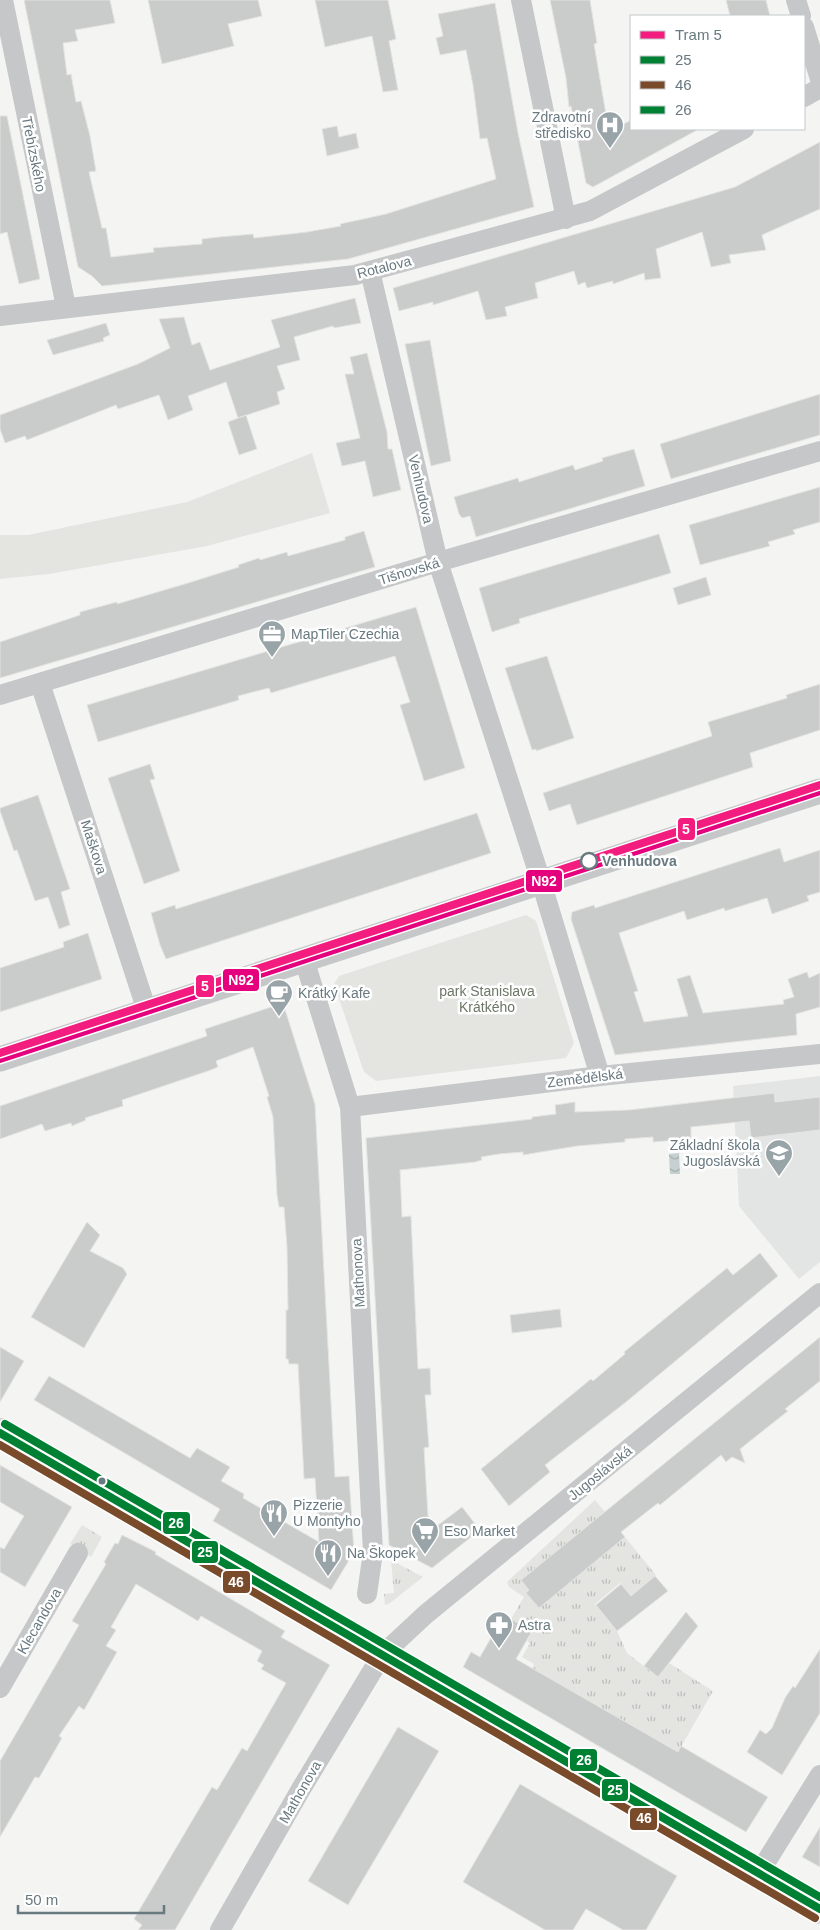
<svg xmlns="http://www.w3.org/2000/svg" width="820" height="1930" viewBox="0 0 820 1930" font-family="Arial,sans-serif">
	<defs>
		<pattern id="grass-tufts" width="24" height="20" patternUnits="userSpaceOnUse" patternTransform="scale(1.25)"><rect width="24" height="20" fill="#e4e5e1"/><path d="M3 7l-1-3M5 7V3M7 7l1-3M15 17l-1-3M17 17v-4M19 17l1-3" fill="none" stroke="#bdbebc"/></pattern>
		<pattern id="water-waves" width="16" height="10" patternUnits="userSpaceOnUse" patternTransform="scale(1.25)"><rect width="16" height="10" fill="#c6d0d0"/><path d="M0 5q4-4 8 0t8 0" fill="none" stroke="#a5aeae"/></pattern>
	</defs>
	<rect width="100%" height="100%" fill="#f4f4f3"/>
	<path fill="#e3e4e4" d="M820,1076V1262L799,1279L739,1206L733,1086Z"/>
	<path fill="url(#grass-tufts)" d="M595,1500L605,1512L521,1580L529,1590L526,1593L542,1605L625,1537L656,1575L631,1596L620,1583L595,1604L617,1631L627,1653L658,1677L669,1663L713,1691L678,1752L532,1668L534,1664L522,1657L530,1643L527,1641L532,1631L511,1619L524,1597L509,1587L507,1582Z
		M82,1525L102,1537L91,1557L70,1544Z
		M391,1560L423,1577L390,1603L385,1605L384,1594L394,1593Z"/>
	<path fill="#e4e5e1" d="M312,453L330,513L207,546L49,574L0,579V535H28L187,502Z
		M526,915L536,921L574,1043L566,1058L376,1081L364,1072L334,984L339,976Z"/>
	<path fill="url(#water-waves)" d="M679,1153L680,1174H670L669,1154Z"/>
	<path fill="#cacbcb" stroke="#e4e4e2" d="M24,0H110L115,23L75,30L78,41L63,43L67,75L71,74L76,102L81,101L90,136L96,171L89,172L102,228H106L111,257L154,252L153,248L202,244V239L219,237L253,234L254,238L307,232L341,226L340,224L386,214L496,179L487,138L480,139L473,85L466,50L440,55L436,38L443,36L438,14L495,3L518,133L534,207L348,259L102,286L92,276L78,267Z
		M148,0H258L262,16L228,24L234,46L162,64Z
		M315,0H388L396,39L389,41L398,90L383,92L372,36L325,47Z
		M550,0H590L597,43L594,44L609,132L631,120V129H699L593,187L586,183L571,106L569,107L566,78Z
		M726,0H766L770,16H730Z
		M0,116H7L40,279L19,284L7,232L0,234Z
		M337,126L339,137L356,133L359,148L327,156L322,129Z
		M820,142V209L762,235L766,250L729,255L731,263L711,267L702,232L656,249L661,278L645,280L644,273L613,284V281L587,288L585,282L578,285L574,271L535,283L538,298L505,307L507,316L486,320L478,291L433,305V302L399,311L393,288L735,187Z
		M355,298L361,323L334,328L333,326L294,337L300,360L277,366L285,389L277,392L280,404L238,418L226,382L188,396L193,410L168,420L159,395L118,409L116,405L27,440L25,436L5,443L0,429V415L138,364L170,348L159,319L184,317L192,345L200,342L210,370L280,347L271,320Z
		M106,323L110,335L103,338L104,341L53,355L47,340Z
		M430,340L451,461L431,466L405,344Z
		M367,353L387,432L388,449H392L401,490L373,497L365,461L342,466L336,443L360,438L345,374H354L350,357Z
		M820,394V435L671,479L660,444Z
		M246,415L257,449L239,455L228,422Z
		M634,449L645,486L476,537L470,516L462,518L459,514L454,497L518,478L519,482L573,465L575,470L603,461L602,458Z
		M820,487V522L793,530L795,534L768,542L770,546L700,565L689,525Z
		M364,531L375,567L0,678V642L80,615V612L117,602V604L188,583L239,567L238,565L259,558L260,560L287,552L288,556L345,540V537Z
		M659,534L671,573L519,619L520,623L492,632L479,588Z
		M706,577L711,595L678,605L673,588Z
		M416,607L465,768L424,781L400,705L410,702L395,656L271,693L269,688L238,696L239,700L98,742L87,705Z
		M547,656L574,738L536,751V749L532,750L505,668Z
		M820,684V730L750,753L753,767L577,825L570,804L549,811L543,793L712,736L708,722L787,698L786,695Z
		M150,764L155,779L150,780L180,871L144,884L108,778Z
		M38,795L70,889L61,892L70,925L59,929L48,897L35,901L17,850L14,851L0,811V808Z
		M477,813L491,853L166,959L160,945L151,913L175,905L176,909Z
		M780,848L784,862L820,850V892L807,896L809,901L772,914L767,898L725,911L724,908L687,920L684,911L619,933L638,991L634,992L644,1022L688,1016L677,979L690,975L703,1013L784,1004L783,1000L794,997L788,979L807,972L809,978L820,973V1007L796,1014L797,1035L615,1055L571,919L572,912L594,905L595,908Z
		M88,933L102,979L0,1012V968L64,947L63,942Z
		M283,1003L315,1104L335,1477L349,1476L354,1552L331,1590L213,1521L220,1509L34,1400L49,1376L190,1458L197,1448L230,1467L221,1481L244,1494L243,1498L319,1542L315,1478L304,1479L298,1364H289L288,1359H286V1310H288L287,1247L284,1207H279L277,1195L273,1117L267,1097L269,1096L253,1047L216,1061L218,1067L208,1071L122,1100L123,1106L85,1118L86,1120L72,1126L71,1123L45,1131L42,1124L0,1139V1106L207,1036L205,1029Z
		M774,1093L775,1102L820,1097V1130L751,1138L749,1121L691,1127V1139L653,1142V1137L625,1139V1142L577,1146L523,1155V1152L499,1154L481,1157L482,1160L475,1162L400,1170L402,1217L411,1216L418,1369L430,1368L431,1395H425L429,1447L424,1448L429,1532L462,1507L480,1530L432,1568L389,1545L366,1138L532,1119V1117L556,1114L555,1105L575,1102V1112L629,1110Z
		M87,1222L100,1235L90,1251L123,1268L127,1274L84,1348L31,1317Z
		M760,1253L778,1276L626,1402L545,1465L550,1472L509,1506L481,1469L591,1379L593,1381L625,1354L624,1352L727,1268L733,1275Z
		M560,1309L562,1327L512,1333L510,1315Z
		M820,1337V1381L785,1409L788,1411L740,1449L745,1463L732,1457L726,1462L721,1455L660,1505L658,1503L621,1532L625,1537L539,1608L526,1593L529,1590L521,1580Z
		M0,1347L24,1361L0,1402Z
		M0,1465L72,1507L25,1587L0,1572V1547L4,1549L24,1516L0,1502Z
		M122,1535L156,1552L155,1554L285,1631L281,1637L330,1665L175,1930H138L142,1925L134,1919L212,1787L217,1790L242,1748L247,1751L286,1683L261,1669L264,1665L257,1661L262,1651L201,1616L198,1621L136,1584L111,1627L116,1630L106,1646L117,1652L84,1710L79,1706L59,1736L62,1738L39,1778L35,1777L0,1837V1761L79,1625L72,1621L106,1564L104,1562L115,1543L118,1544Z
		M655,1576L668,1591L617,1631L596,1605L621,1584L631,1596Z
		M686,1612L698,1626L658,1677L644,1666Z
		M504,1615L532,1631L516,1659L678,1752L681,1746L768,1797L746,1832L463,1667L471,1652L480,1657Z
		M820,1649V1713L782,1775L747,1752L760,1730L766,1734L772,1728L785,1698L793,1686L795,1688Z
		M398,1727L439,1751L348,1905L308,1881Z
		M520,1784L677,1876L646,1930H623L586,1909L573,1930H545L463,1882Z
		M820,1827V1867L802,1857Z"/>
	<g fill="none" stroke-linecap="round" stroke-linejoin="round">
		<g stroke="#cfd0d0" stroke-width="30">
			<path id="secondary" d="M0,1433L820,1909"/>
		</g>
		<path stroke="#c5c7c8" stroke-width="20" d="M3,0L66,307
			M521,0L566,219
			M796,0L801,16
			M804,27L820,79
			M804,97L820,88
			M370,271L438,562L539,875L600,1076
			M0,316L355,275L590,211L744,129
			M40,683L147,1011
			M0,695L438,562L820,451
			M304,959L350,1107L373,1552L367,1594
			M350,1107L600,1076L820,1054
			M0,1688L78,1553
			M759,1873L820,1775
			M220,1930L301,1789L382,1655L426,1614L820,1293"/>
		<path stroke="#c5c7c8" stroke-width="25" d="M0,1059L820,791"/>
		<use href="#secondary" stroke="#dbdcdd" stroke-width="28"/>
		<g stroke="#fff" stroke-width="11">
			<path id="bus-1" d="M0,1433L820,1909"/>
		</g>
		<g stroke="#fff" stroke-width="11">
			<path id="bus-2" d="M0,1445L815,1918"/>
		</g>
		<g stroke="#fff" stroke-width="11">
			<path id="bus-3" d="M5,1424L820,1897"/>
		</g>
		<g stroke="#fff" stroke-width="11">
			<path id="bus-4" d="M0,1059L820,791"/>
		</g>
		<use href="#bus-1" stroke="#008033" stroke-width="8"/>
		<use href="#bus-2" stroke="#7a4b2a" stroke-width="8"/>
		<use href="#bus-3" stroke="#008033" stroke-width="8"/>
		<use href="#bus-4" stroke="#e5007d" stroke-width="8"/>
		<g stroke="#fff" stroke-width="11">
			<path id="tram-1" d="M0,1053L820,785"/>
		</g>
		<use href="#tram-1" stroke="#f31d7f" stroke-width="8"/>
	</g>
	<defs>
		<g id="hospital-pin" transform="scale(1.4375)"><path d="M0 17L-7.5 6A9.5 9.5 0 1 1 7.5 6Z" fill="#99a4a8" stroke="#fff"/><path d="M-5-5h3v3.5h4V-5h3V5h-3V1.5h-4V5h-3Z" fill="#fff"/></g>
		<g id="office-pin" transform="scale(1.4375)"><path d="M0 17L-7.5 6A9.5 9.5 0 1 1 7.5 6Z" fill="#99a4a8" stroke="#fff"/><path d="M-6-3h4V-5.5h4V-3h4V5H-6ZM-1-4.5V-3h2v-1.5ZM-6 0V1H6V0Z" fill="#fff"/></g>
		<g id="cafe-pin" transform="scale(1.4375)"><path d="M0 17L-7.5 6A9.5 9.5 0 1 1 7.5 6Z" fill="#99a4a8" stroke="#fff"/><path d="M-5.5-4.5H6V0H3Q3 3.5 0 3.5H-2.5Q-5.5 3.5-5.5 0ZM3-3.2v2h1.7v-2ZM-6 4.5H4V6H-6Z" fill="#fff"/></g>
		<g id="school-pin" transform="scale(1.4375)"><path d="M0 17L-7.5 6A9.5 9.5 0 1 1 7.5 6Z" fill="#99a4a8" stroke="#fff"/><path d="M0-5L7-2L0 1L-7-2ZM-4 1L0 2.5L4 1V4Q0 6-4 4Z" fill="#fff"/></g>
		<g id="restaurant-pin" transform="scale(1.4375)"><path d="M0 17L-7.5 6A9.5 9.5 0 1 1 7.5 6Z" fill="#99a4a8" stroke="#fff"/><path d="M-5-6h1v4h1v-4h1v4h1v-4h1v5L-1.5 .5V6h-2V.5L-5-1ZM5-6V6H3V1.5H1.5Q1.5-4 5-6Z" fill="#fff"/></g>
		<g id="supermarket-pin" transform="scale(1.4375)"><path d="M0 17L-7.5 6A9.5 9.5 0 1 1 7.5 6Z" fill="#99a4a8" stroke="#fff"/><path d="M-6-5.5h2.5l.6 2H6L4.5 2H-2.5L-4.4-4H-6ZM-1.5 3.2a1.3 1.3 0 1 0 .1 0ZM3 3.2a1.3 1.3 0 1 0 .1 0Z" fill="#fff"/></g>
		<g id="pharmacy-pin" transform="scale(1.4375)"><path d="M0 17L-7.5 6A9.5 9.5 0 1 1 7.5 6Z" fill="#99a4a8" stroke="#fff"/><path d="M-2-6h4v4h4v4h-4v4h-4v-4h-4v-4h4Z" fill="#fff"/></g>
	</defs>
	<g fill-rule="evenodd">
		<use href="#hospital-pin" x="610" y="125"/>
		<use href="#office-pin" x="272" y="634"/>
		<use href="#cafe-pin" x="279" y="993"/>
		<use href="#school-pin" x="779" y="1153"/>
		<use href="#restaurant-pin" x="274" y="1513"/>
		<use href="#supermarket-pin" x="425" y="1531"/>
		<use href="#restaurant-pin" x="328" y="1553"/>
		<use href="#pharmacy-pin" x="499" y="1625"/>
	</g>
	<circle fill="#fff" stroke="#68797f" stroke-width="2.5" cx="589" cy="861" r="8"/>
	<circle fill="#68797f" stroke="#fff" stroke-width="2" cx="102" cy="1481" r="4.5"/>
	<g text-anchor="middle" stroke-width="5" stroke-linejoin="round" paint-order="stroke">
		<g font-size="14" fill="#68797f" stroke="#fff" text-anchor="start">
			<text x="591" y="122" text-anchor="end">Zdravotní<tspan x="591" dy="16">středisko</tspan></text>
			<text x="291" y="639">MapTiler Czechia</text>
			<text x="298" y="998">Krátký Kafe</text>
			<text x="760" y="1150" text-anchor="end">Základní škola<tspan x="760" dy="16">Jugoslávská</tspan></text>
			<text x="293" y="1510">Pizzerie<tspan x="293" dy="16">U Montyho</tspan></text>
			<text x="444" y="1536">Eso Market</text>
			<text x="347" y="1558">Na Škopek</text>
			<text x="518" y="1630">Astra</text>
		</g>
		<g font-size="14" fill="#68797f" stroke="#fff">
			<text transform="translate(34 154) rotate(79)" y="5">Třebízského</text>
			<text transform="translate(384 267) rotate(-14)" y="5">Rotalova</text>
			<text transform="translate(421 489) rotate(77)" y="5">Venhudova</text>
			<text transform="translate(409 571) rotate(-17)" y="5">Tišnovská</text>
			<text transform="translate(94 847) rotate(72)" y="5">Maškova</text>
			<text transform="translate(585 1078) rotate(-7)" y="5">Zemědělská</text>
			<text transform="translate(358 1273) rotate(-93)" y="5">Mathonova</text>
			<text transform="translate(600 1473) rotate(-39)" y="5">Jugoslávská</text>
			<text transform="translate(39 1621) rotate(-60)" y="5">Klecandova</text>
			<text transform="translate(300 1792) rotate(-60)" y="5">Mathonova</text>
		</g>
		<g font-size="14" font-weight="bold" fill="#68797f" stroke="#fff" text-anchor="start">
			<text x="602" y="866">Venhudova</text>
		</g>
		<g font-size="14" fill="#6d7766" stroke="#fff">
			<text x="487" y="996">park Stanislava<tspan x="487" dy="16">Krátkého</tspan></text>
		</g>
	</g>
	<g stroke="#fff" stroke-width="2">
		<rect x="677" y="817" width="19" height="24" rx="5" fill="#f31d7f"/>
		<rect x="525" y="869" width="38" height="24" rx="5" fill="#e5007d"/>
		<rect x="222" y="968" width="38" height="24" rx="5" fill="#e5007d"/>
		<rect x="195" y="974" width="20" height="24" rx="5" fill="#f31d7f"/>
		<rect x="162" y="1511" width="29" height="24" rx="5" fill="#008033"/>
		<rect x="191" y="1540" width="28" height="24" rx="5" fill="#008033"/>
		<rect x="222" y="1570" width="29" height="24" rx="5" fill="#7a4b2a"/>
		<rect x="569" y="1748" width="29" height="24" rx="5" fill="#008033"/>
		<rect x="601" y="1778" width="28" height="24" rx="5" fill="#008033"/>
		<rect x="629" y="1807" width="29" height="24" rx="5" fill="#7a4b2a"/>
	</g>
	<g font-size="14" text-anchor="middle" font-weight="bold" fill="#fff">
		<text x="686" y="834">5</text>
		<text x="544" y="886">N92</text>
		<text x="241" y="985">N92</text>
		<text x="205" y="991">5</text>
		<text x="176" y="1528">26</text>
		<text x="205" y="1557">25</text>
		<text x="236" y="1587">46</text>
		<text x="584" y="1765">26</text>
		<text x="615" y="1795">25</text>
		<text x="644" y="1823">46</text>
	</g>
	<rect x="630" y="15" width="175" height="115" fill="#ffffff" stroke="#c3c9cc"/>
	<rect x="640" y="31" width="25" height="8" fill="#f31d7f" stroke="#c3c9cc"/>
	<text x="675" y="40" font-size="15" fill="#68797f">Tram 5</text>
	<rect x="640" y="56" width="25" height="8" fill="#008033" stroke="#c3c9cc"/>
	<text x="675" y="65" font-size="15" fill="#68797f">25</text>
	<rect x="640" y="81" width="25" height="8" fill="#7a4b2a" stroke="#c3c9cc"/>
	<text x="675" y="90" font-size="15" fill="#68797f">46</text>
	<rect x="640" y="106" width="25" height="8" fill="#008033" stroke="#c3c9cc"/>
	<text x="675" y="115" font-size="15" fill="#68797f">26</text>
	<path d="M18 1905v8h146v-8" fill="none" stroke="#68797f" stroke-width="2.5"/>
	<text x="25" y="1905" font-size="15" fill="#68797f" stroke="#ffffff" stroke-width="4" paint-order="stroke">50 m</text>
</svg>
